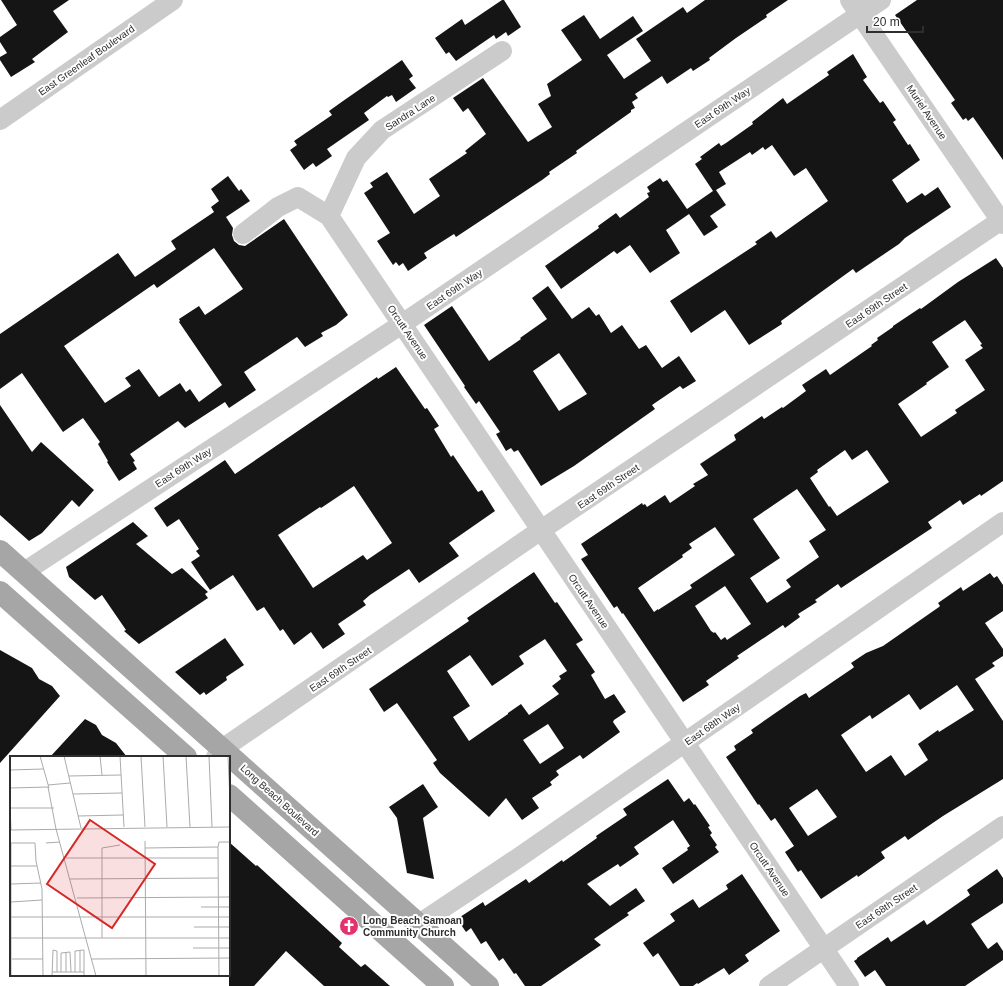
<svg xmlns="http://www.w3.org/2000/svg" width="1003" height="986" viewBox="0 0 1003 986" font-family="Arial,sans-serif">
	<rect width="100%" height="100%" fill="#fff"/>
	<path fill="#151515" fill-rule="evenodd" d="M1,0H69L53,11L68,32L32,59L35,62L11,77L0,60V57L7,53L0,42V37L17,25Z
		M502,0H504L521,27L508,36L506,32L496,39L494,35L456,61L449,52L446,54L435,38L462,19L465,25Z
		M705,0H788L766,15L767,17L736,38L709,58L710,60L693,71L691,68L667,84L662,76L635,94L638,98L632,102L635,108L631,110V112L576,151L577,153L549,172L550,174L542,180L456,237L454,234L424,253L427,258L408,271L403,263L399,266L396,262L393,265L377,241L390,233L364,193L373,187L370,183L387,172L414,214L440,196L429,179L467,153L465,151L486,134L468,108L463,112L453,98L483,78L528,142L552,127L538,104L551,96L547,84L582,60L561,30L584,15L600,39L633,16L643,31L607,55L624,79L651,61L636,39L683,7L687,13Z
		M917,0H1003V160L973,117L968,121L966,118L963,120L951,103L955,100L895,15Z
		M853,54L867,77L863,80L880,103L883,101L896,120L893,122L908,145L910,144L920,160L892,180L907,203L922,193L925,196L938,187L951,207L905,238L899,244L862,269L856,273L853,269L781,321L782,324L749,345L725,310L691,333L670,301L757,244L755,242L771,231L776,238L828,201L806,168L794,176L772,145L765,150L763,147L752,155L750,152L719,172L726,184L716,190L726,205L710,216L718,227L704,236L689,214L666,230L680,253L650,273L630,245L617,254L614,251L561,289L545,266L599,228L598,226L616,213L620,218L649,197L647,193L650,192L647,187L660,178L663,182L667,180L687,209L713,191L695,164L702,159L700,157L719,143L721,146L726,143L753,124L752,122L783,98L787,104L829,75L827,72Z
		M402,60L413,76L409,79L416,88L396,102L392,95L388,97L387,96L364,113L369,120L327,149L332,156L316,167L313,163L304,170L290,150L297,145L294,141L332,115L329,111L343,101Z
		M228,176L239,191L241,189L250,201L226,217L233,228L232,235L234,241L239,245L245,246L284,219L348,315L336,325L321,333L323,336L305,347L297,337L244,372L256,390L229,408L225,402L185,428L178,421L130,454L135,461L133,462L137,469L119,481L107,462L108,461L98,444L100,442L83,418L63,432L22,373L0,389V334L118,253L135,277L176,249L171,241L214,212L211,207L219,201L211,189ZM214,248L243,289L205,315L199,306L179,319L180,321L179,322L222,385L199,402L190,389L186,392L180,383L159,397L139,369L125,378L131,386L105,403L64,346L154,284L157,288Z
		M996,258L1003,268V481L981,496L980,494L963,505L960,500L928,522L932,528L841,588L838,584L815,600L817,602L798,614L800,617L785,628L783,625L737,656L739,658L706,681L709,685L683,702L623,613L622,614L617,606L614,608L581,559L588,555L581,544L642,503L643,505L645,504L647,507L665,495L670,503L695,486L693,484L708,475L700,464L736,440L734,435L762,416L764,419L782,407L783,408L806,391L802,385L826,369L830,375L872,346L871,345L878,340L877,338L893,327V326L920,308L921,309L958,282ZM965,320L982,344L980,345L983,348L965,360L985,390L955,410L957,413L921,437L898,404L927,384L926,383L949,367L932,342ZM845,450L852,460L867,450L889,482L837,516L830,506L829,507L810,478L818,472L817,470ZM797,489L826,530L809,541L819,557L786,580L791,587L767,603L750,578L780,558L753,519ZM715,527L735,555L690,585L692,588L658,610V609L654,612L638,588L683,557L682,555L692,548L689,544ZM725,586L751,624L727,640L725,637L721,640L715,632L714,633L711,631L695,606Z
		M548,286L572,319L589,307L596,316L599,314L611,333L622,325L639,349L646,345L662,368L679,356L696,381L683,389L680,386L652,405L655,409L574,466L541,486L518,450L514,452L511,448L506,451L496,434L500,432L479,401L476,404L464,387L465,386L424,325L452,306L489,361L521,339L520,338L547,319L532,298ZM559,353L587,394L559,411L533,371Z
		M396,367L425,409L427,408L439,426L434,429L451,457L453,455L478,492L482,490L495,511L449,543L459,556L419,583L409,569L370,595L363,601L366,605L338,624L345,634L323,649L311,632L294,645L283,629L280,631L264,607L257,611L233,575L210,590L191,562L200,556L196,551L199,549L179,519L167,527L154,508L225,460L235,474L377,377L378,379ZM354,486L392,543L367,560L363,555L313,588L278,535L320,507L321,508Z
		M0,405L32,452L41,442L94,490L79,507L72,500L42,533L29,541L0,515Z
		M133,522L148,536L136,544L172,574L182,568L208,592L205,594L208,598L139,644L124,631L126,630L102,595L95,600L69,577L66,567Z
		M534,572L555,603L557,602L583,640L576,644L595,672L591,675L605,699L614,694L626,712L614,720L613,722L620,732L583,759L580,755L556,771L559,775L550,782L552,785L532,798L539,808L522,820L506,798L489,817L440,773L433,763L437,760L397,703L384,712L369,689L469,621L467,618ZM545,639L567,671L559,676L561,679L552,686L559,694L529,715L521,704L508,713V714L469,741L453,717L470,706L447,671L470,655L492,686L524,664L519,656ZM548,724L564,748L540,764L523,740Z
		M990,573L994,578L997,576L1003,585V611L985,623L1003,649V656L992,663L995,666L975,679L1003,721V779L943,816L908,840L905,836L881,852L885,858L858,877L857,875L821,899L801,870L798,872L785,852L794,846L775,818L771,821L759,804L758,805L726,757L736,750L734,746L753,733L751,730L800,696L806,693L809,698L853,668L854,667L851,663L866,653L883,646L939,607L940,606L938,603L961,587L963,591ZM957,685L974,710L939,732L938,730L918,744L928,760L905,776L891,755L866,772L841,735L870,715L872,719L909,694L920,710ZM817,789L837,817L808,836L789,808Z
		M225,638L244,665L226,677L227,680L206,695L204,692L200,695L175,672Z
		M0,650L32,668L39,679L52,686L60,696L0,763Z
		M85,719L96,725L102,735L116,743L127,757H50Z
		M668,779L684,802L689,798L694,805L695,804L710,826L708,827L712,833L710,835L717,845L715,847L719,852L673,884L662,868L688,850L687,848L690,846L673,820L634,847L639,854L620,867L618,864L587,884L610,906L636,888L645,901L627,913L629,915L594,939L601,945L541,986H525L516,973L514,974L503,958L499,961L486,941L481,944L471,928L466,932L457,919L483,902L485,906L526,879L529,883L562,860L563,862L597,838L596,836L627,815L623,809Z
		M423,784L438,807L423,818L434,879L407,873L397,818L389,807Z
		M229,842L256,866L257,865L342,943L339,947L361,967L365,964L390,986H324L286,951L254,986H229Z
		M997,869L1003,878V903L971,924L988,949L997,942L1003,951V960L965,986H886L875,970L865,977L854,961L857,959V958L888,937L891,942L924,920L927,925L970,895L967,890Z
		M742,874L780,931L745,955L749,961L729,975L724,968L698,984L697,983L693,986H680L658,953L653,957L643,943L675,921L670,914L693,899L699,908L728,889L726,885Z"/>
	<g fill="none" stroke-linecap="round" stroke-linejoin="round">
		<path stroke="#cbcbcb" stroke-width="20" d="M850,0L1003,224
			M0,120L173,0
			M329,216L356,158L382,130L502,51
			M243,234L278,207L298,197L329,216L849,986
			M24,572L402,324L881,0
			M216,757L222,749L541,530L1003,219
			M419,924L518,858L1003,522
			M769,986L1003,826"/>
		<path stroke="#a6a6a6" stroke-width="22" d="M0,551L488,986
			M0,592L186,757
			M229,795L443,986"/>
	</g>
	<defs>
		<g id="church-disc" transform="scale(1)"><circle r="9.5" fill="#e3336d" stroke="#fff"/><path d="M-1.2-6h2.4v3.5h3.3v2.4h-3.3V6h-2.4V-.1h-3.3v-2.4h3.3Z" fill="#fff"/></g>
	</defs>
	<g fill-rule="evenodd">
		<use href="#church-disc" x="349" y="926"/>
	</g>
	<g text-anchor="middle" stroke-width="4" stroke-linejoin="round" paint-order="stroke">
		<g font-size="10" fill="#2e2e2e" stroke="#fff">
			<text transform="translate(86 60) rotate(-35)" y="4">East Greenleaf Boulevard</text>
			<text transform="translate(722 107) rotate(-34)" y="4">East 69th Way</text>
			<text transform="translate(410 112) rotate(-33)" y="4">Sandra Lane</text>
			<text transform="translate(927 112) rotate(56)" y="4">Muriel Avenue</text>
			<text transform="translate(454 289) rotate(-34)" y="4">East 69th Way</text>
			<text transform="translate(876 305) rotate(-34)" y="4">East 69th Street</text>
			<text transform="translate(408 332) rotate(56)" y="4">Orcutt Avenue</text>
			<text transform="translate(183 467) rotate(-33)" y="4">East 69th Way</text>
			<text transform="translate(608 486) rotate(-34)" y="4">East 69th Street</text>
			<text transform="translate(589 601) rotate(56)" y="4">Orcutt Avenue</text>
			<text transform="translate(340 669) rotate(-34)" y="4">East 69th Street</text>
			<text transform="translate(712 724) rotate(-35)" y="4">East 68th Way</text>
			<text transform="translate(280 800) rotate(42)" y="4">Long Beach Boulevard</text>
			<text transform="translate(770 869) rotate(56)" y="4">Orcutt Avenue</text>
			<text transform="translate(886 906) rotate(-34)" y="4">East 68th Street</text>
		</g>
		<g font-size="10" font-weight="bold" fill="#2e2e2e" stroke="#fff" text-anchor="start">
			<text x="363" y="924">Long Beach Samoan<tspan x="363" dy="12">Community Church</tspan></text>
		</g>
	</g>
	<g transform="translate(10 756)">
		<rect width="220" height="220" fill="#fff"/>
		<path fill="none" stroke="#ababab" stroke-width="1" d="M30,0L39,32M54,0L71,72M90,0L92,19M110,0L114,71M131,0L135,71M153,0L157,71M176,0L180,71M199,0L202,71M218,0L220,44M0,14L33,13M59,20L111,19M38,29L60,27M38,31L46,73L86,220M0,32L38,31M63,38L112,37M0,47L1,74M0,52H44M68,60L113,59M0,74L220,71M135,85L136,220M36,87L50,86M92,92V182M92,92L110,89M135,92L208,91M56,102H208M0,110H27M60,123L208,122M1,128L31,127M67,142L220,141M1,146L32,144M191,151H220M1,161H220M184,171H220M0,182H220M183,192H220M70,194V216M56,196V216M2,203H33M82,203L220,202M42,216H74M51,216V197L60,196L61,216M65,216V195L74,194V220M1,220V87H25L26,105L32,133L33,220M42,220L43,194L47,195V216M209,220L208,91L209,86H220"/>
		<path fill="#d62828" fill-opacity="0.15" stroke="#d62828" stroke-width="2" d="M80,64L145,108L102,172L37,128Z"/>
		<rect width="220" height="220" fill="none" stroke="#2e2e2e" stroke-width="2"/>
	</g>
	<path d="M867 26v6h56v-6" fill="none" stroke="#2e2e2e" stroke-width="2"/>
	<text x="873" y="26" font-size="12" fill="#2e2e2e" stroke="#ffffff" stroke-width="3" paint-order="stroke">20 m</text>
</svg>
